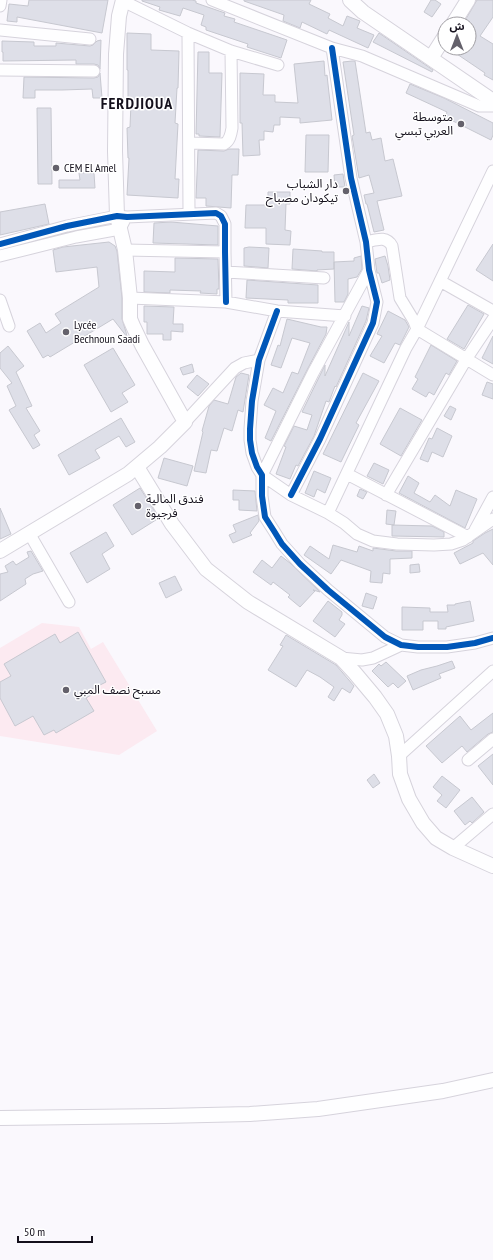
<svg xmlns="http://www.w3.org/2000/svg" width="493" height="1260" viewBox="0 0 493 1260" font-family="'PT Sans Narrow','Noto Sans Arabic',sans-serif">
	<rect width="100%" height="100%" fill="#faf8fd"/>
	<path fill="#fceaf1" d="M42,623L79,627L91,649L103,642L157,731L119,755L0,736V648Z"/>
	<path fill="#dedfe8" stroke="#c7c8d0" d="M29,0H108L102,33L17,17V22L7,21L9,4L28,6Z
		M142,0H192L196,1V3L225,13L224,16L235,19L234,22L287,40L281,58L247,47L248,44L206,30V27L201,25L204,15L183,8L180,16L159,10L160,7L142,1Z
		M244,0H311L309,4L330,14L328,18L343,26L347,16L360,21L357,28L374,35L368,48L329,30L327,34L302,22L300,28L283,21L284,15L244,1Z
		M431,0H435L441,4L432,17L424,12Z
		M477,0H493V17L480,36L493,44V80L484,75L485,73L448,48H469V24H463Z
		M127,33L151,34V50L179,51L178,88H177L175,123L178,124L175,179H179L178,198L127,195L129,158H128L127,128L130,127L131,103H128V70H127Z
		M379,33L433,70L432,72L373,42Z
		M101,40L100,69L98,65L94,64H76V60L3,61V52H2V41L34,42V46H56V43L90,46L93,45L97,41Z
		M198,52H209V73H222L220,137L199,136V134H196Z
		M324,61L325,76L327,75L332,120L300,123V118L280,117V125H274L273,132L264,131V140H259L260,155L243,156L242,123H240V73L264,74L263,95H275V102L298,103L294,64Z
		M352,61H355L366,133L370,132L372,140L381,138L385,161L393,159L402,196L377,201L384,230L374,232L367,204H366L364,195L374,193L369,175L359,178L352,136L354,135L343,62Z
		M100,73L102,98H93L92,89L62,90H35V98H23L24,77L94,78L98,77Z
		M410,84L444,98L493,123V135L491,140L445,117L447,112L406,93Z
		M37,108H51L52,184H38Z
		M306,135H329L328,172H305Z
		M229,149H239L238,175H232L231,208L206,206V198H196L198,150L224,151Z
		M79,173H94L95,188H59V180H80Z
		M343,174L345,187H335L334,175Z
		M268,192H290V204H286L285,230L291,231L290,245L266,244V228H245L246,205H268Z
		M45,204L49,224L27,229L0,235V212Z
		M171,222L218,226V245L153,243L154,223Z
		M109,242L115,246L117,251L122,298V319L126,332L127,337L113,319L50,357L48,355L43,358L27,331L40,323L46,333L61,323L55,314L99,287L97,267L56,272L53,250L63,247Z
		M493,244V281L476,270Z
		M249,247L269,248L268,268L244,266V248Z
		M293,249L322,251V252H334V269L317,270V271L292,269Z
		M361,256L362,269L357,277L348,279V294L344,302H335L334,262L354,261V258Z
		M385,256L388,266L390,280L382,283L379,273H377L375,259Z
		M175,258L218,259L219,289H217V294L200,293L201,291L170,290V293L144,292V271L175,272Z
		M247,280L318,285V303H288V300L246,298Z
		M468,305L484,314L464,349L447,339Z
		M144,306L174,307L173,324H183V332L171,331V340H163V334H147V322H144Z
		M362,306L369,308L366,321L336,387L335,386L329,402L326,401L314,436L298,466L296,465L290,479L276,474L286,447L284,446L294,426L307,430L312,415L302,412L325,365V376L349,322V336Z
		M388,311L405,320L409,327L400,345L395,343L384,363L370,356L382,336L377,334Z
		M287,319L321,327H327L326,334L307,370L271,441L265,438L276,411L264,405L273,388L283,393L292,372L298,374L310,343L292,338L281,368L271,365L278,345L280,346Z
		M493,336V364L482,358Z
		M431,345L457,361L449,375L446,373L434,395L429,392L426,397L412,389L418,379L415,377Z
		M8,346L24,366L16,372L32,406L26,408L40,431L34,435L40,445L33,449L9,410L16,406L7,386L12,383L0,368V353Z
		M113,348L135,385L122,393L128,402L111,412L84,365Z
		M192,364L194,372L183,375L180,368Z
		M241,373L249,375L243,412L238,410L232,431L224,428L217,451L211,450L206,473L194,471L203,432L202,431L209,406L214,400L228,404L236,377Z
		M363,373L379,381L356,423L359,425L341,462L323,454Z
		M197,375L209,384L198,396L187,387Z
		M487,382L493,384V399L482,395Z
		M450,406L456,409L451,420L444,416Z
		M400,408L422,420L401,456L380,444Z
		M121,418L135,442L126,447L119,436L95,450L100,458L69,475L58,455Z
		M437,428L452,436L443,457L432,452L428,462L420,459L429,438L432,439Z
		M164,458L193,466L187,486L158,478Z
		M374,463L389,470L383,484L367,476Z
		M314,471L331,478L325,493L317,489L314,497L305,493Z
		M408,476L419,483L414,493L430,502L435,495L450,506L456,490L477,499L465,528L399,493Z
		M140,488L159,518L132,535L113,505Z
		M360,489L367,492L363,499L357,496Z
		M233,490L255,491L257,511L239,510V500H233Z
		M0,508L11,534L0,539Z
		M387,510L396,511L394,525L386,524Z
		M258,515L259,521L250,533L252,535L233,543L229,535L236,532L233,525Z
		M392,525L432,526L444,532V537L392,536Z
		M493,529V565L483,553L460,564L454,553L473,543V541L485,533Z
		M106,532L114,546L102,554L110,569L87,583L70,553Z
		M333,545L357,552L359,546L373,551V548L396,551H412V558L390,559V574L383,573L382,583L370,582L371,571L341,560L331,574L304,555L310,546L329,559Z
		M31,551L43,571L33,574L25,579L26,584L0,601V574L8,572L5,566L13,561L16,565L29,557L27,552Z
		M281,556L290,563L320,592L313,590L315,591L300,607L288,597L290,595L273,582L271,585L253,572L262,560L272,568Z
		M419,564L420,572L410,573V565Z
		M175,576L182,590L166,598L159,583Z
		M366,593L377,597L373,609L362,606Z
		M328,601L342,612V615L339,620L345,624L335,637L313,621Z
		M470,601L474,621L446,627V629H438V621H423V630H402V607L430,608V612H448L447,605H455V604Z
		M78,632L106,682L88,691L91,695L86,698L94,711L56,733L54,730L44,735L33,716L15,726L0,698V682L11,676L4,664L55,634L60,643Z
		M286,635L336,665L354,686L350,693L342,688L334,701L328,697L334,687L320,677L307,670L296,687L268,670L283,646L280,645Z
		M452,661L455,668L439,674L441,678L413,690L407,676L421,670L437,666Z
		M386,662L406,681L398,688L393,683L388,687L372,671L379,664L381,666Z
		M493,713V732L488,734L467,752L462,746L442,763L426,746L460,716L471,730Z
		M493,754V785L478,766Z
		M374,774L380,783L373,788L367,780Z
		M442,776L460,790L446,808L437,801L442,795L433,787Z
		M472,797L484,812L472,823L470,821L465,825L454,811Z"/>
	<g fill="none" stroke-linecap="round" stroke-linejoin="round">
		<g stroke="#d6d3dc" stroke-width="13">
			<path id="minor" d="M212,0L332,48L362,56L479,106H493
				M123,1L188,33L231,51L278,65
				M0,6L1,0
				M0,30L90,39
				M188,33L189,214
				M0,70L94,71
				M189,143L224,144C230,141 231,134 232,128L231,51
				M366,242C376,240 386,235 392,246L400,298L414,321L417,329L493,375
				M0,244L67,226L117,216L127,217L216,213L221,216L225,224V252L226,302
				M125,250L225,252
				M0,256L76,237L120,229L124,221
				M369,270L313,373L262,475L291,495L328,513L344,523L357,534L373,541L397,544L434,545L451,544L463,540L493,519
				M226,272L324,278
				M440,281L493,311
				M130,298L226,302L277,311L345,316
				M0,300L9,326
				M277,311L259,360L252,401L250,429V440L252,453L257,467L262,475V496L265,517L274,531L282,544L300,564L328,590L385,637L401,645L418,647H447L475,643L493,638
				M185,422L235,368L244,363L259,360
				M347,474L468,537
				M291,495L320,439L373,323L377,302L369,270L366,242L351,178L332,48
				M386,495L467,358L493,319
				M328,513L406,348L417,329L493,171
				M475,530L493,497
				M29,533L69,602
				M341,658L362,660L373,658L401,645
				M399,756L493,671
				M468,760L493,739
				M453,848L493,814"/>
		</g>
		<g stroke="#d6d3dc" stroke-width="16">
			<path id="major" d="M350,0L363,12L493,101
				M453,24L468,0
				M431,58L445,36
				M137,467L172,524L206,569L248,602L341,658L354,672L375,697L387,714L396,736L399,756L400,774L409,799L423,823L436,838L453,848L493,866
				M0,551L128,474L160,447L185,422L142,345L133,326L130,319V298L125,250L117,216L115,151L116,54L119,16L123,0
				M0,1118L164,1116L250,1114L318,1109L443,1091L493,1080"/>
		</g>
		<use href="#minor" stroke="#fefeff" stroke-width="11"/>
		<use href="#major" stroke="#fefeff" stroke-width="14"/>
		<g stroke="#fff" stroke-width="8">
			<path id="cycleway" d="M0,244L67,226L117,216L127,217L216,213L221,216L225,224V252L226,302
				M277,311L259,360L252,401L250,429V440L252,453L257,467L262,475V496L265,517L274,531L282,544L300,564L328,590L385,637L401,645L418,647H447L475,643L493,638
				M291,495L320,439L373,323L377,302L369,270L366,242L351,178L332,48"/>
		</g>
		<use href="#cycleway" stroke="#0057b8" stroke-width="6"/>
	</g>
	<g fill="#64616b" stroke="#fff" stroke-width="1.5">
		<circle cx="461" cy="124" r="4"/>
		<circle cx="56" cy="168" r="4"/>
		<circle cx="346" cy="191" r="4"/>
		<circle cx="66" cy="332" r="4"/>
		<circle cx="138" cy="506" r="4"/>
		<circle cx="66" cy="690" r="4"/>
	</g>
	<g text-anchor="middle" stroke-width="3" stroke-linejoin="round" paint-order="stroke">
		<g font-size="12" fill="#14101c" stroke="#fff" text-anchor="start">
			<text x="453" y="121" text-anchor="end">متوسطة<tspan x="453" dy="14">العربي تبسي</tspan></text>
			<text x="64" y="172">CEM El Amel</text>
			<text x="338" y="188" text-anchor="end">دار الشباب<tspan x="338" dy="14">تيكودان مصباح</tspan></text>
			<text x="74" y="329">Lycée<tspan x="74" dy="14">Bechnoun Saadi</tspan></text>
			<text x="146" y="503">فندق المالية<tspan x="146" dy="14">فرجيوة</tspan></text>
			<text x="74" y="694">مسبح نصف المبي</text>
		</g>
		<g font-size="16" font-weight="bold" letter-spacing="1" fill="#14101c" stroke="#fff">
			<text x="137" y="109">FERDJIOUA</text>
		</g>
	</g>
	<g transform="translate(457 36)"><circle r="19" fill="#ffffff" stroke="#a19fa4"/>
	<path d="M0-3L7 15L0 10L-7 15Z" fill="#64616b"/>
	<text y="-6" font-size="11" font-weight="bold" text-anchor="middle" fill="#14101c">ش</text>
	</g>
	<path d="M18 1236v6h74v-6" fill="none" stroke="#14101c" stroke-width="2"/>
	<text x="24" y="1236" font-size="12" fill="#14101c" stroke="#ffffff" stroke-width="3" paint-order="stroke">50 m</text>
</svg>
